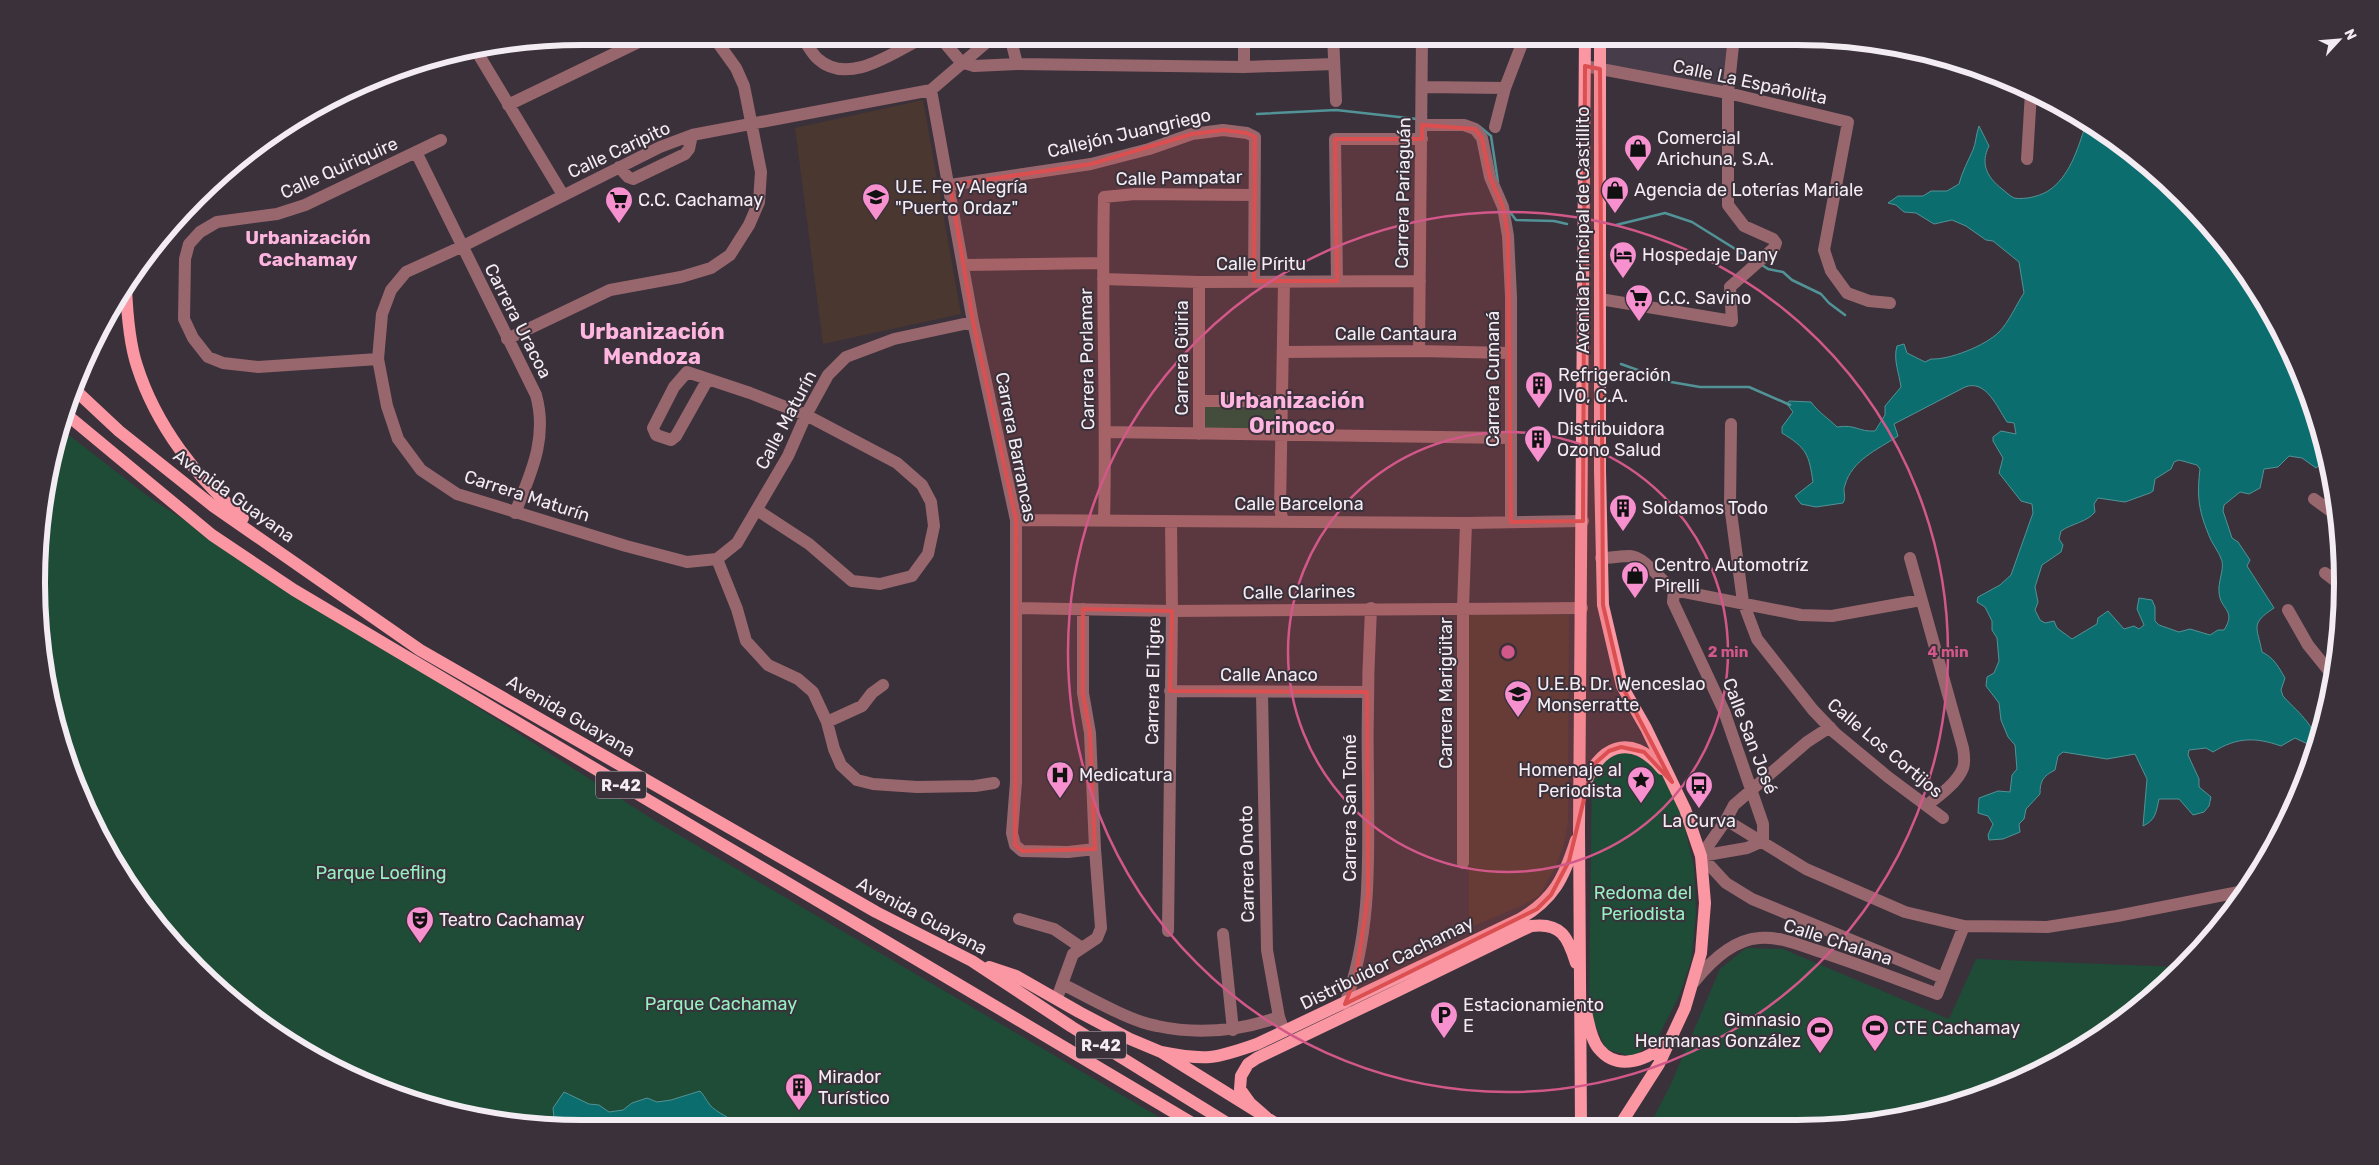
<svg xmlns="http://www.w3.org/2000/svg" width="2379" height="1165" viewBox="0 0 2379 1165" font-family="Rubik,sans-serif">
	<rect width="100%" height="100%" fill="#3b313b"/>
	<path fill="#473c4a" d="M1598,36H1737L1730,95L1599,74Z"/>
	<path fill="#4a3730" d="M923,100L961,314L823,344L795,128Z
		M1467,614L1569,615L1568,822L1564,844L1556,866L1539,896L1521,906L1469,928Z"/>
	<path fill="#1e4c37" d="M1277,403L1278,432L1203,431L1202,405Z
		M61,429L153,500L657,822L1176,1127L582,1129L476,1118L373,1087L279,1037L222,993L149,915L93,824L65,758L41,654L36,582L47,476Z
		M1624,750L1655,764L1668,783L1683,820L1694,868L1696,913L1691,961L1679,996L1657,1039L1633,1057L1606,1049L1589,1011L1592,766Z
		M1746,948L1783,949L1949,1019L1976,959L2178,967L2129,1016L2006,1087L1868,1124L1650,1125L1670,1086L1720,969Z"/>
	<path fill="#0c6d6e" stroke="#519396" fill-rule="evenodd" d="M2087,121L2100,128L2183,196L2251,279L2301,374L2328,461L2325,460L2316,468L2302,458L2289,456L2278,467L2264,469L2260,488L2249,494L2240,492L2224,505L2223,511L2232,538L2238,542L2250,560L2247,566L2274,608C2250,624 2257,626 2262,652C2274,658 2278,666 2285,678L2281,690L2283,696C2293,708 2320,728 2315,746H2312L2295,738L2281,746C2255,737 2237,737 2213,752L2206,748L2189,750L2188,755L2199,779V787L2211,797L2209,806L2204,812L2193,815L2179,799H2159C2156,812 2156,820 2143,826L2147,779L2135,754L2107,759L2063,752L2058,756L2055,770C2043,776 2040,781 2040,794L2026,809L2024,819L2019,824L2020,832L2003,839L1989,840L1988,835L1993,824L1988,816L1978,813L1979,798L1998,791L2010,792L2012,775L2017,769L2015,745L2008,737L2001,720L1999,703L1986,686L1987,677L1994,673L1999,661L1997,638L1992,630V621L1985,607L1977,602L1978,597L2000,585L2011,575L2033,513L2032,504L2021,501L1999,473L2003,458L1993,441V437L2001,431L2016,434L2014,423L2007,422C1997,407 1986,379 1965,387L1894,424L1898,436C1877,450 1852,460 1845,485C1842,491 1847,497 1843,503L1816,507L1801,504L1795,496L1813,482C1809,455 1807,448 1782,433V427L1793,412L1787,404L1789,401L1811,402C1819,413 1828,418 1837,427C1856,424 1858,432 1875,431L1885,415V406L1901,387C1899,373 1893,359 1897,346L1904,344L1907,353L1925,362L1931,359C1949,360 1985,346 1999,332C2009,322 2016,305 2024,293L2019,262L1993,241L1986,240L1966,226L1952,220L1934,224L1916,213L1904,212L1896,205L1888,203L1898,196H1923L1931,191H1947L1959,184C1962,172 1968,161 1973,150C1976,143 1976,134 1979,126L1989,146C1980,164 1987,177 2002,189C2006,192 2010,196 2014,198C2025,200 2042,196 2051,189C2072,173 2079,144 2087,121ZM2179,460L2197,465L2200,469C2197,494 2198,509 2208,533C2211,543 2219,551 2222,561C2224,570 2218,582 2219,592C2220,610 2237,610 2224,630H2218L2210,635L2190,629L2179,632L2159,625L2155,621V607L2152,600L2139,598L2137,609L2144,625L2139,629L2134,626L2124,629L2108,611L2098,618L2097,624L2072,639L2057,628L2054,621L2045,623L2040,620L2035,610L2038,602L2035,587L2042,565L2061,552L2063,545L2059,539L2061,531C2073,523 2087,522 2095,512L2094,504L2098,498L2125,502L2150,493L2153,491L2155,479L2171,469L2174,462Z
		M700,1091C704,1095 706,1100 710,1105C716,1113 734,1118 739,1128L582,1129L550,1126L554,1117L553,1108L564,1092L589,1104L599,1105L609,1112L623,1110L632,1103L647,1098L657,1102L671,1100Z"/>
	<g fill="none" stroke-linecap="round" stroke-linejoin="round">
		<path stroke="#519396" stroke-width="2.5" d="M1257,114L1336,110L1417,119
			M1479,126L1491,136L1498,182
			M1510,212L1516,220L1554,221L1567,224
			M1616,225L1665,213L1692,222L1753,260
			M1762,265L1768,269L1783,272L1792,280L1821,294L1829,303L1845,315
			M1621,364L1671,382L1700,387H1749L1790,405"/>
		<path stroke="#98676d" stroke-width="12" d="M801,36C807,43 811,53 818,59C849,87 895,51 926,36
			M939,36L961,62L974,66L1017,64L1244,67L1334,64
			M1010,36L1017,64
			M1333,36L1336,101
			M474,47L563,195
			M1585,66L1728,93L1848,122L1824,250L1831,271L1847,293L1869,301L1890,303
			M1244,67V36
			M1422,87L1505,88
			M931,90L973,322L1016,520V782L1012,833L1015,845L1022,851L1068,852L1095,849
			M508,105L651,36
			M1422,125H1464L1475,129L1482,138L1490,177L1503,207L1508,236L1511,297V522
			M1495,127L1505,88L1525,36
			M416,152L536,395C548,438 531,473 515,513
			M2027,159L2031,92
			M619,167L628,177L633,179L685,154L689,149L692,135
			M950,185L1091,164L1149,149L1192,134L1223,130L1247,133L1255,137L1254,281
			M964,265L1103,263
			M1103,279L1199,282L1420,281
			M1337,281L1335,139H1422
			M1600,299L1732,321L1730,287L1774,248L1776,243L1773,239L1744,226L1728,205V93L1734,36
			M507,339L610,290L681,277L711,268L730,255L749,225L759,202L761,172L744,86L736,68L718,43L707,36
			M1419,351L1422,36
			M1283,352L1419,351L1509,353
			M378,359L258,367L223,363L208,357L193,338L184,319L185,259L189,244L200,232L217,222L277,214L305,205L441,140
			M708,379L676,436L671,440L656,435L653,428L674,387L687,372L750,393L806,415L897,463L922,485L931,502L934,526L928,554L912,576L880,584L852,581L809,544L757,510
			M1199,401H1281
			M1731,424L1730,505L1743,602L1757,639L1813,710L1835,733L1888,777L1943,818
			M1106,432L1510,438
			M1199,434V282
			M2314,499L2336,515
			M1016,520L1466,523L1583,521
			M1104,521C1107,413 1101,305 1104,197L1135,194L1254,195
			M1283,522L1280,509L1284,281
			M1601,558C1610,558 1621,556 1630,556C1645,557 1660,580 1674,590L1801,615L1832,616L1921,600
			M1910,558L1963,748C1964,754 1965,762 1963,768C1958,782 1939,796 1927,805
			M717,559L687,562L626,546L457,494L421,470L398,439L387,406L378,359L382,314L391,290L406,272L461,247L660,147L692,135L931,90L994,36
			M717,559L737,609L746,641L768,665L798,679L813,692L827,722L834,749L841,765L857,780L873,784L917,787L975,786L994,783
			M717,559L737,543L788,456L806,415L828,375L846,357L894,339L973,322
			M2325,573L2342,586
			M1674,590L1673,602L1724,711L1763,824V841L1747,848L1701,856
			M1017,608L1172,611L1582,608
			M2288,610L2308,645L2333,676
			M1170,691L1367,692
			M1262,693L1267,950L1279,1017L1284,1031
			M827,722L862,706L872,693L883,685
			M1726,820L1806,869L1905,912L1964,926L2047,927L2117,916L2244,891
			M1701,856L1726,883L1752,899L1943,978
			M1701,856L1726,820L1734,805L1807,742L1830,727
			M1463,863V608L1466,523
			M1019,919L1054,929L1082,948
			M1168,931L1172,611L1171,521
			M1223,934L1233,1030
			M1694,982C1710,962 1732,940 1759,938C1778,936 1797,944 1815,950C1856,963 1897,979 1937,994L1964,926
			M1062,984C1089,997 1129,1021 1157,1026C1199,1035 1239,1031 1279,1017
			M1057,998L1073,954L1097,938L1101,928L1095,849L1090,733L1083,693V609
			M1345,1004C1373,930 1368,853 1368,775C1367,719 1368,664 1371,608"/>
		<path stroke="#fa97a3" stroke-width="12" d="M1600,36V471L1603,605L1622,686L1646,728L1685,809L1701,856L1705,903L1701,953L1685,1008L1659,1064L1620,1125
			M126,287C127,312 129,342 137,366C156,426 197,478 243,518
			M73,388L119,431L213,506L420,650L876,912L972,961L1072,1027L1232,1126
			M66,414L212,535L294,590L1197,1126
			M1584,789C1596,746 1631,731 1662,769
			M989,967L1016,976L1079,1012L1130,1039L1161,1052L1280,1126
			M1586,1012C1589,1024 1591,1040 1599,1049C1618,1072 1650,1060 1667,1041
			M1161,1052C1206,1061 1215,1059 1257,1044L1520,919C1554,899 1564,878 1576,840
			M1266,1117L1250,1103L1240,1089L1241,1076L1248,1064L1257,1058L1393,993L1531,926C1561,922 1568,937 1576,963
			M1581,1125L1579,829L1585,36"/>
	</g>
	<path fill="#dc4f51" fill-opacity="0.2" stroke="#dc4f51" stroke-width="4" stroke-linejoin="round" d="M1585,66L1600,69L1603,605L1622,686L1672,782L1644,752L1621,747L1609,751L1592,766L1569,861L1551,895L1537,909L1345,1004L1356,976L1368,894L1367,692L1170,691L1172,611L1083,609V693L1090,733L1095,849L1022,851L1015,845L1016,520L973,322L950,185L1091,164L1192,134L1223,130L1247,133L1255,137L1254,281H1337L1335,139H1422V125L1475,129L1482,138L1490,177L1503,207L1508,236L1511,522L1583,521Z"/>
	<g fill="none" stroke="#d15889" stroke-width="2.5">
		<circle cx="1508" cy="652" r="220"/>
		<circle cx="1508" cy="652" r="440"/>
	</g>
	<defs>
		<g id="shop-pin" transform="scale(1.4375)"><path d="M0 17L-7.5 6A9.5 9.5 0 1 1 7.5 6Z" fill="#f790ce" stroke="#3b313b"/><path d="M-5-2.5h2.3a2.7 3.5 0 0 1 5.4 0H5L5.5 6h-11ZM-1.5-2.5h3a1.5 2.3 0 0 0-3 0Z" fill="#111"/></g>
		<g id="school-pin" transform="scale(1.4375)"><path d="M0 17L-7.5 6A9.5 9.5 0 1 1 7.5 6Z" fill="#f790ce" stroke="#3b313b"/><path d="M0-5L7-2L0 1L-7-2ZM-4 1L0 2.5L4 1V4Q0 6-4 4Z" fill="#111"/></g>
		<g id="supermarket-pin" transform="scale(1.4375)"><path d="M0 17L-7.5 6A9.5 9.5 0 1 1 7.5 6Z" fill="#f790ce" stroke="#3b313b"/><path d="M-6-5.5h2.5l.6 2H6L4.5 2H-2.5L-4.4-4H-6ZM-1.5 3.2a1.3 1.3 0 1 0 .1 0ZM3 3.2a1.3 1.3 0 1 0 .1 0Z" fill="#111"/></g>
		<g id="hotel-pin" transform="scale(1.4375)"><path d="M0 17L-7.5 6A9.5 9.5 0 1 1 7.5 6Z" fill="#f790ce" stroke="#3b313b"/><path d="M-6-4.5h1.5V1H6V5H4.5V3h-9V5H-6ZM-4 0a1.8 1.8 0 1 1 3.6 0ZM.5 0V-2.5h3Q6-2.5 6 0Z" fill="#111"/></g>
		<g id="building-pin" transform="scale(1.4375)"><path d="M0 17L-7.5 6A9.5 9.5 0 1 1 7.5 6Z" fill="#f790ce" stroke="#3b313b"/><path d="M-4-6H4V6H1V3H-1V6H-4ZM-2.5-4.3h1.7v1.8h-1.7ZM.8-4.3h1.7v1.8H.8ZM-2.5-1h1.7V.8h-1.7ZM.8-1h1.7V.8H.8Z" fill="#111"/></g>
		<g id="hospital-pin" transform="scale(1.4375)"><path d="M0 17L-7.5 6A9.5 9.5 0 1 1 7.5 6Z" fill="#f790ce" stroke="#3b313b"/><path d="M-5-5h3v3.5h4V-5h3V5h-3V1.5h-4V5h-3Z" fill="#111"/></g>
		<g id="sight-pin" transform="scale(1.4375)"><path d="M0 17L-7.5 6A9.5 9.5 0 1 1 7.5 6Z" fill="#f790ce" stroke="#3b313b"/><path d="M0-6L1.8-2.2L6-1.7L2.9 1.2L3.7 5.4L0 3.3L-3.7 5.4L-2.9 1.2L-6-1.7L-1.8-2.2Z" fill="#111"/></g>
		<g id="bus-pin" transform="scale(1.4375)"><path d="M0 17L-7.5 6A9.5 9.5 0 1 1 7.5 6Z" fill="#f790ce" stroke="#3b313b"/><path d="M-5-6H5V4H4V6H2V4H-2V6H-4V4H-5ZM-3.5-4V0h7V-4ZM-3.5 1.2v1.5H-2V1.2ZM2 1.2v1.5H3.5V1.2Z" fill="#111"/></g>
		<g id="theatre-pin" transform="scale(1.4375)"><path d="M0 17L-7.5 6A9.5 9.5 0 1 1 7.5 6Z" fill="#f790ce" stroke="#3b313b"/><path d="M-5-5.5Q0-4 5-5.5V0Q5 5 0 6Q-5 5-5 0ZM-3.3-2.5H-1v1.5H-3.3ZM1-2.5H3.3v1.5H1ZM-2.8 1Q0 5.5 2.8 1Z" fill="#111"/></g>
		<g id="parking-pin" transform="scale(1.4375)"><path d="M0 17L-7.5 6A9.5 9.5 0 1 1 7.5 6Z" fill="#f790ce" stroke="#3b313b"/><path d="M-3.5-5.5H1a3.5 3.5 0 0 1 0 7H-1V5.5H-3.5ZM-1-3.4V-.6H.8a1.4 1.4 0 0 0 0-2.8Z" fill="#111"/></g>
		<g id="stadium-pin" transform="scale(1.4375)"><path d="M0 17L-7.5 6A9.5 9.5 0 1 1 7.5 6Z" fill="#f790ce" stroke="#3b313b"/><path d="M0-5a6.5 5 0 1 0 0 10a6.5 5 0 1 0 0-10ZM-3.5-1.8h7v3.6h-7Z" fill="#111"/></g>
	</defs>
	<g fill-rule="evenodd">
		<use href="#shop-pin" x="1638" y="148"/>
		<use href="#shop-pin" x="1615" y="190"/>
		<use href="#school-pin" x="876" y="197"/>
		<use href="#supermarket-pin" x="619" y="200"/>
		<use href="#hotel-pin" x="1623" y="255"/>
		<use href="#supermarket-pin" x="1639" y="298"/>
		<use href="#building-pin" x="1539" y="385"/>
		<use href="#building-pin" x="1538" y="439"/>
		<use href="#building-pin" x="1623" y="508"/>
		<use href="#shop-pin" x="1635" y="575"/>
		<use href="#school-pin" x="1518" y="694"/>
		<use href="#hospital-pin" x="1060" y="775"/>
		<use href="#sight-pin" x="1641" y="780"/>
		<use href="#bus-pin" x="1699" y="785"/>
		<use href="#theatre-pin" x="420" y="920"/>
		<use href="#parking-pin" x="1444" y="1015"/>
		<use href="#stadium-pin" x="1875" y="1028"/>
		<use href="#stadium-pin" x="1820" y="1030"/>
		<use href="#building-pin" x="799" y="1087"/>
	</g>
	<g text-anchor="middle" stroke-width="4" stroke-linejoin="round" paint-order="stroke">
		<g fill="#3b313b" stroke="#bcb4bc" stroke-width="1">
			<rect x="596" y="771.5" width="50" height="27" rx="4"/>
			<rect x="1076" y="1031.5" width="50" height="27" rx="4"/>
		</g>
		<g font-size="16" font-weight="bold" fill="#f3ecf3">
			<text x="621" y="791">R-42</text>
			<text x="1101" y="1051">R-42</text>
		</g>
		<g font-size="18" fill="#f3ecf3" stroke="#3b313b">
			<text transform="translate(1750 82) rotate(12)" y="6">Calle La Españolita</text>
			<text transform="translate(1129 133) rotate(-13)" y="6">Callejón Juangriego</text>
			<text transform="translate(619 150) rotate(-25)" y="6">Calle Caripito</text>
			<text transform="translate(339 168) rotate(-24)" y="6">Calle Quiriquire</text>
			<text transform="translate(1179 178) rotate(-1)" y="6">Calle Pampatar</text>
			<text transform="translate(1403 193) rotate(-89)" y="6">Carrera Pariaguán</text>
			<text transform="translate(1583 230) rotate(-90)" y="6">Avenida Principal de Castillito</text>
			<text x="1261" y="270">Calle Píritu</text>
			<text transform="translate(518 321) rotate(63)" y="6">Carrera Uracoa</text>
			<text x="1396" y="340">Calle Cantaura</text>
			<text transform="translate(1182 358) rotate(-90)" y="6">Carrera Güiria</text>
			<text transform="translate(1087 359) rotate(-91)" y="6">Carrera Porlamar</text>
			<text transform="translate(1493 379) rotate(-90)" y="6">Carrera Cumaná</text>
			<text transform="translate(786 420) rotate(-62)" y="6">Calle Maturín</text>
			<text transform="translate(1016 447) rotate(79)" y="6">Carrera Barrancas</text>
			<text transform="translate(234 496) rotate(36)" y="6">Avenida Guayana</text>
			<text transform="translate(527 496) rotate(18)" y="6">Carrera Maturín</text>
			<text x="1299" y="510">Calle Barcelona</text>
			<text transform="translate(1299 592) rotate(-1)" y="6">Calle Clarines</text>
			<text x="1269" y="681">Calle Anaco</text>
			<text transform="translate(1153 681) rotate(-89)" y="6">Carrera El Tigre</text>
			<text transform="translate(1446 693) rotate(-90)" y="6">Carrera Marigüitar</text>
			<text transform="translate(571 716) rotate(30)" y="6">Avenida Guayana</text>
			<text transform="translate(1750 736) rotate(69)" y="6">Calle San José</text>
			<text transform="translate(1885 748) rotate(40)" y="6">Calle Los Cortijos</text>
			<text transform="translate(1350 808) rotate(-90)" y="6">Carrera San Tomé</text>
			<text transform="translate(1247 864) rotate(-91)" y="6">Carrera Onoto</text>
			<text transform="translate(922 916) rotate(28)" y="6">Avenida Guayana</text>
			<text transform="translate(1838 942) rotate(18)" y="6">Calle Chalana</text>
			<text transform="translate(1387 963) rotate(-26)" y="6">Distribuidor Cachamay</text>
		</g>
		<g font-size="18" fill="#f3ecf3" stroke="#3b313b" text-anchor="start">
			<text x="1657" y="144">Comercial<tspan x="1657" dy="21">Arichuna, S.A.</tspan></text>
			<text x="895" y="193">U.E. Fe y Alegría<tspan x="895" dy="21">"Puerto Ordaz"</tspan></text>
			<text x="1634" y="196">Agencia de Loterías Mariale</text>
			<text x="638" y="206">C.C. Cachamay</text>
			<text x="1642" y="261">Hospedaje Dany</text>
			<text x="1658" y="304">C.C. Savino</text>
			<text x="1558" y="381">Refrigeración<tspan x="1558" dy="21">IVO, C.A.</tspan></text>
			<text x="1557" y="435">Distribuidora<tspan x="1557" dy="21">Ozono Salud</tspan></text>
			<text x="1642" y="514">Soldamos Todo</text>
			<text x="1654" y="571">Centro Automotríz<tspan x="1654" dy="21">Pirelli</tspan></text>
			<text x="1537" y="690">U.E.B. Dr. Wenceslao<tspan x="1537" dy="21">Monserratte</tspan></text>
			<text x="1622" y="776" text-anchor="end">Homenaje al<tspan x="1622" dy="21">Periodista</tspan></text>
			<text x="1079" y="781">Medicatura</text>
			<text x="1699" y="827" text-anchor="middle">La Curva</text>
			<text x="439" y="926">Teatro Cachamay</text>
			<text x="1463" y="1011">Estacionamiento<tspan x="1463" dy="21">E</tspan></text>
			<text x="1801" y="1026" text-anchor="end">Gimnasio<tspan x="1801" dy="21">Hermanas González</tspan></text>
			<text x="1894" y="1034">CTE Cachamay</text>
			<text x="818" y="1083">Mirador<tspan x="818" dy="21">Turístico</tspan></text>
		</g>
		<g font-size="18" fill="#95f1c2" stroke="#3b313b">
			<text x="381" y="879">Parque Loefling</text>
			<text x="1643" y="899">Redoma del<tspan x="1643" dy="21">Periodista</tspan></text>
			<text x="721" y="1010">Parque Cachamay</text>
		</g>
		<g font-size="19" font-weight="bold" fill="#feb5df" stroke="#3b313b">
			<text x="308" y="244">Urbanización<tspan x="308" dy="22">Cachamay</tspan></text>
		</g>
		<g font-size="22" font-weight="bold" fill="#feb5df" stroke="#3b313b">
			<text x="652" y="339">Urbanización<tspan x="652" dy="25">Mendoza</tspan></text>
			<text x="1292" y="408">Urbanización<tspan x="1292" dy="25">Orinoco</tspan></text>
		</g>
	</g>
	<path d="M0 0H2379V1165H0ZM582 45H1797A537 537 0 0 1 2334 582V583A537 537 0 0 1 1797 1120H582A537 537 0 0 1 45 583V582A537 537 0 0 1 582 45Z" fill="#3b313b" fill-rule="evenodd"/>
	<path fill="none" stroke="#f3ecf3" stroke-width="6" d="M582 45H1797A537 537 0 0 1 2334 582V583A537 537 0 0 1 1797 1120H582A537 537 0 0 1 45 583V582A537 537 0 0 1 582 45Z"/>
	<circle cx="1508" cy="652" r="8" fill="#d15889" stroke="#3b313b" stroke-width="2.5"/>
	<g font-size="15" text-anchor="middle" font-weight="bold" fill="#d15889" stroke="#3b313b" stroke-width="4" stroke-linejoin="round" paint-order="stroke">
		<text x="1728" y="657">2 min</text>
		<text x="1948" y="657">4 min</text>
	</g>
	<g transform="translate(2339 40) rotate(64)" stroke="#3b313b" stroke-width="4" paint-order="stroke">
	<path d="M0-4L9 19L0 12L-9 19Z" fill="#f3ecf3"/>
	<text y="-8" font-size="14" font-weight="bold" text-anchor="middle" fill="#f3ecf3">N</text>
	</g>
</svg>
